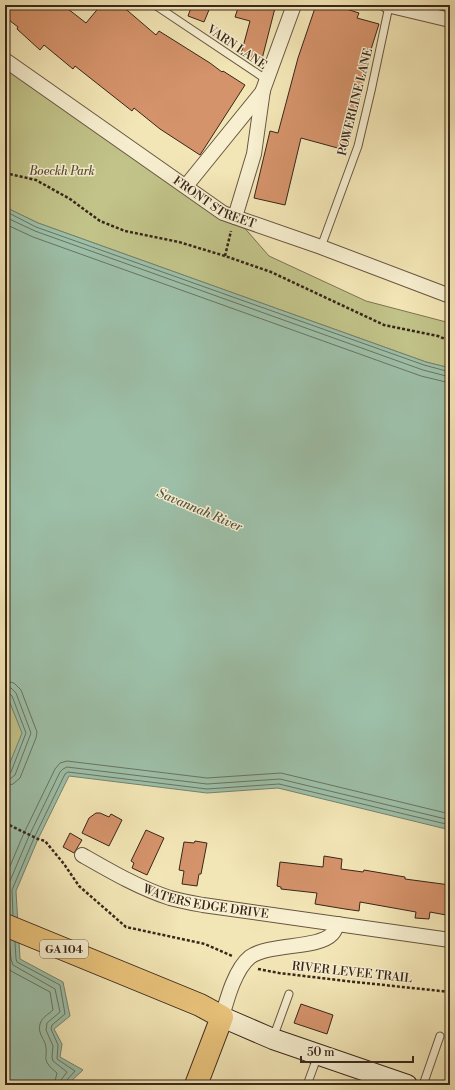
<svg xmlns="http://www.w3.org/2000/svg" width="455" height="1090" viewBox="0 0 455 1090" font-family="'Libre Bodoni',serif">
	<rect width="100%" height="100%" fill="#f3e6b6"/>
	<filter id="stains"><feTurbulence type="fractalNoise" baseFrequency=".005" numOctaves="4"/><feColorMatrix values="0 0 0 0 .2 0 0 0 0 .09 0 0 0 0 .02 0 0 0 .5 -.17"/></filter>
	<radialGradient id="worn" r=".72"><stop offset=".6" stop-color="#630" stop-opacity="0"/><stop offset="1" stop-color="#630" stop-opacity=".3"/></radialGradient>
	<path fill="#c1c389" stroke="#7c7452" d="M5,60L235,217L269,256L366,301L450,323V368L426,362L38,223L5,207Z
		M5,694L8,698L23,733L5,775Z"/>
	<path fill="#9dc0a9" stroke="#758270" d="M5,207L38,223L426,362L450,368V829L442,828L278,788L207,793L69,776L38,839L16,891L20,959L63,982L70,1016L54,1029L62,1044L60,1057L83,1070L67,1085H5V775L22,733L8,698L5,694Z"/>
	<g fill="none" stroke-linecap="round" stroke-linejoin="round">
		<path stroke="#6a7362" stroke-width="1" d="M5,211L36,227L424,365L450,372
			M5,217L35,231L423,370L450,377
			M5,224L33,237L421,376L450,383
			M5,681L14,683L21,690L37,732L36,738L20,778L13,784L5,786
			M5,687L11,688L16,693L31,733L15,775L10,779L5,780
			M5,692L9,693L12,696L26,733L11,772L8,775H5
			M5,878L24,833L55,769L60,763L67,761L207,778L281,773L450,814
			M8,914L7,888L29,836L60,772L63,769L67,767L207,784L280,779L450,820
			M13,915L12,890L34,838L65,774L68,772L207,789L279,784L450,825
			M9,940L11,959L13,965L55,989L60,1012L47,1023L46,1030L53,1046L52,1057L53,1061L67,1072L61,1080L60,1085
			M15,942L16,959L17,962L60,985L65,1014L52,1025L51,1029L58,1045L57,1059L75,1071L66,1081L65,1085
			M5,962L11,971L50,992L53,1010C49,1014 42,1017 40,1024C37,1034 46,1040 46,1048C47,1054 44,1059 48,1064C50,1068 54,1070 57,1073L54,1085"/>
	</g>
	<path fill="#d5936b" stroke="#38261b" d="M5,5H63L86,23L101,5H121L156,35L159,31L210,63L222,72L223,71L245,85L200,155L160,129L134,108L132,111L75,66L73,69L44,45L40,50L17,29L18,27L5,17Z
		M192,5H211L204,22L188,16Z
		M239,5H272V7L275,8L262,59L241,54L250,21L235,17Z
		M316,5H334L359,13L357,18L379,24L362,78L364,79L359,101L350,129H352L345,150L301,138L285,205L254,198L270,131L278,133L298,58Z
		M96,813H100L109,817L111,814L122,820L109,846L82,833L89,818Z
		M146,830L164,838L147,875L132,868L134,863L131,861Z
		M70,833L82,840L74,853L63,847Z
		M195,841L207,843L201,874H199L197,886L182,884L184,871L179,870L184,842L194,843Z
		M324,856L342,859L341,869L363,872L364,870L405,877V879L450,885V911H447L446,915L430,912L429,919L415,918L416,912L360,902L359,911L345,909L315,904L317,893L281,889V887L277,886L280,862L323,867Z
		M301,1004L333,1015L327,1034L294,1023Z"/>
	<g fill="none" stroke-linecap="round" stroke-linejoin="round">
		<g stroke="#675642" stroke-width="9">
			<path id="lane" d="M155,5L267,80
				M321,247L358,146L371,91L389,6
				M273,1038L289,994
				M307,1085L318,1055
				M423,1085L440,1036"/>
		</g>
		<g stroke="#675642" stroke-width="16">
			<g id="street">
				<path d="M387,5L450,20"/>
				<path id="s1" d="M5,60L223,213L321,247L450,296"/>
				<path d="M186,186L263,91"/>
				<path d="M235,217L254,154L263,90L294,5"/>
				<path id="s2" d="M82,855C110,871 139,888 170,898C181,901 192,903 203,905L450,940"/>
				<path d="M222,1017C227,999 235,969 250,957C270,943 318,949 332,934C335,931 336,927 338,924"/>
			</g>
		</g>
		<g stroke="#38261b" stroke-width="22">
			<path id="secondary" d="M222,1017L273,1039L407,1085"/>
		</g>
		<g stroke="#38261b" stroke-width="24">
			<path id="primary" d="M5,925L200,1005L222,1017L196,1085"/>
		</g>
		<path stroke="#38261b" stroke-width="2.5" stroke-dasharray="3 2" stroke-linecap="butt" d="M5,173L36,180L70,199L100,221L125,231L179,242L225,256L271,272L384,325L438,336L450,341
			M225,256L231,231
			M5,823L38,839L45,841L64,864L79,886L126,927L205,944L232,956
			M258,969L279,973L346,981L450,992"/>
		<use href="#lane" stroke="#f7efd0" stroke-width="7"/>
		<use href="#street" stroke="#f7efd0" stroke-width="14"/>
		<use href="#secondary" stroke="#f7efd0" stroke-width="20"/>
		<use href="#primary" stroke="#eac37b" stroke-width="22"/>
	</g>
	<g text-anchor="middle" stroke-width="3" stroke-linejoin="round" paint-order="stroke">
		<rect fill="#f7efd0" stroke="#716251" stroke-width="1" x="40" y="940" width="48" height="18" rx="3"/>
		<g font-size="11" font-weight="bold" fill="#38261b">
			<text x="64" y="953">GA 104</text>
		</g>
		<g font-size="12" fill="#38261b" stroke="#f7efd0">
			<text transform="translate(237 47) rotate(34)" y="4">VARN LANE</text>
			<text transform="translate(355 102) rotate(-76)" y="4">POWERLINE LANE</text>
			<text dy="4" stroke="none"><textPath href="#s1" startOffset="254">FRONT STREET</textPath></text>
			<text dy="4" stroke="none"><textPath href="#s2" startOffset="134">WATERS EDGE DRIVE</textPath></text>
			<text transform="translate(352 972) rotate(6)" y="4">RIVER LEVEE TRAIL</text>
		</g>
		<g font-size="12" font-style="italic" fill="#5a4d36" stroke="#f7efd0">
			<text x="62" y="175">Boeckh Park</text>
		</g>
		<g font-size="13" font-style="italic" fill="#565446" stroke="#f7efd0">
			<text transform="translate(200 509) rotate(23)" y="5">Savannah River</text>
		</g>
	</g>
	<rect width="455" height="1090" fill="none" stroke="#f3e6b6" stroke-width="20"/>
	<rect x="6" y="6" width="443" height="1078" fill="none" stroke="#38261b" stroke-width="2"/>
	<rect x="10" y="10" width="435" height="1070" fill="none" stroke="#38261b"/>
	<path d="M301 1056v6h112v-6" fill="none" stroke="#38261b" stroke-width="2"/>
	<text x="307" y="1056" font-size="12" fill="#38261b" stroke="#f7efd0" stroke-width="3" paint-order="stroke">50 m</text>
	<rect width="100%" height="100%" filter="url(#stains)"/>
	<rect width="100%" height="100%" fill="url(#worn)"/>
</svg>
